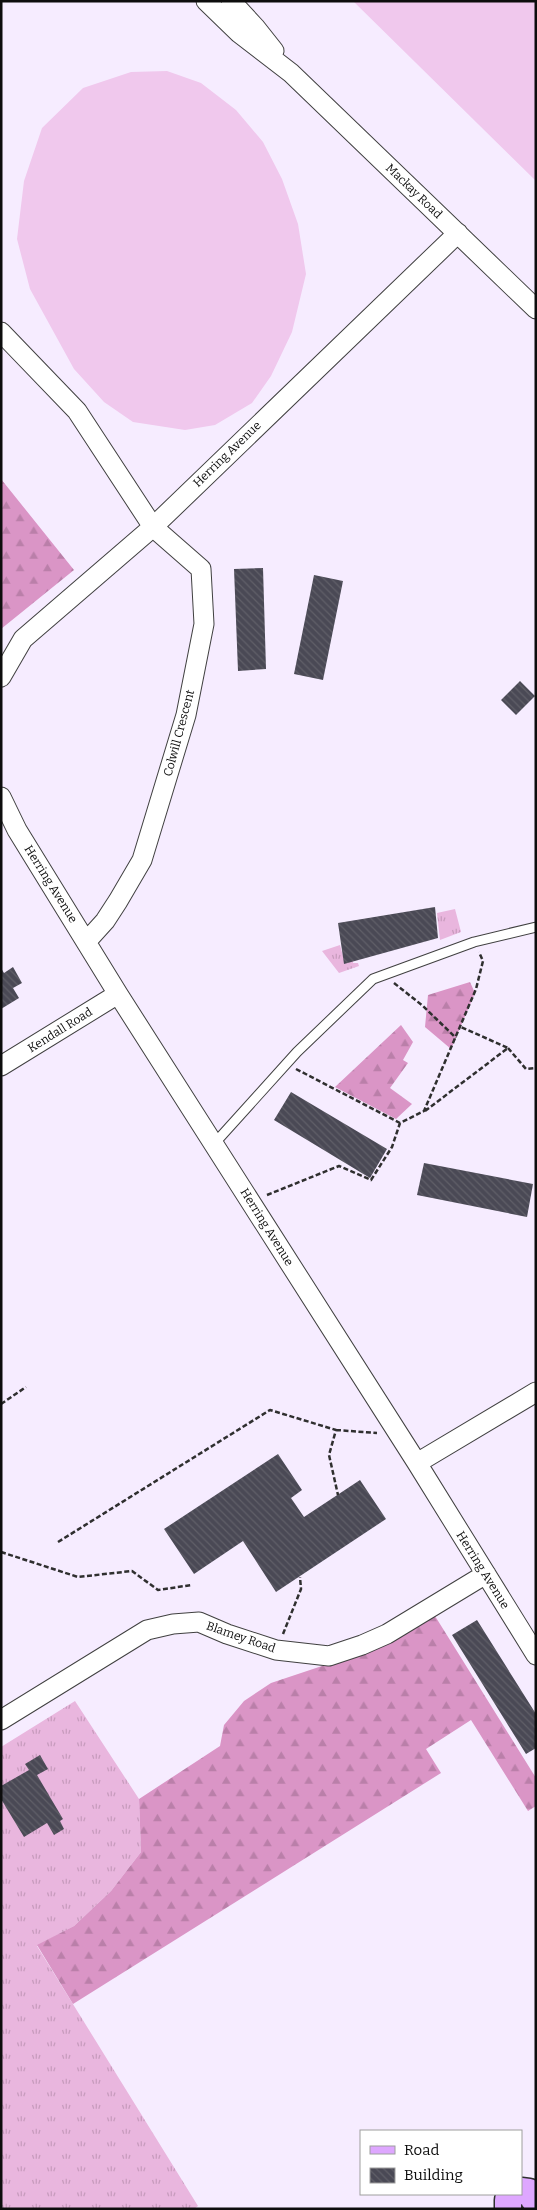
<svg xmlns="http://www.w3.org/2000/svg" width="537" height="2210" viewBox="0 0 537 2210" font-family="Bitter,serif">
	<defs>
		<pattern id="grass-tufts" width="24" height="20" patternUnits="userSpaceOnUse" patternTransform="scale(1.25)"><rect width="24" height="20" fill="#e9b6de"/><path d="M3 7l-1-3M5 7V3M7 7l1-3M15 17l-1-3M17 17v-4M19 17l1-3" fill="none" stroke="#c79bbd"/></pattern>
		<pattern id="forest-firs" width="22" height="20" patternUnits="userSpaceOnUse" patternTransform="scale(1.25)"><rect width="22" height="20" fill="#da95c6"/><path d="M5 1l3.5 6h-7zM16 11l3.5 6h-7z" fill="#ba7fa9"/></pattern>
		<pattern id="building-back-hatch" width="6" height="6" patternUnits="userSpaceOnUse" patternTransform="scale(1.25)"><rect width="6" height="6" fill="#4a4955"/><path d="M-1 5l2 2M0 0l6 6M5-1l2 2" fill="none" stroke="#605f68"/></pattern>
	</defs>
	<rect width="100%" height="100%" fill="#f6ecff"/>
	<path fill="url(#grass-tufts)" d="M455,909L461,932L440,940L437,913Z
		M340,945L343,956L353,955V963H358L359,966L339,973L322,951Z
		M75,1701L139,1799L141,1852L111,1891L74,1926L37,1946L198,2206L194,2209H1V1747Z"/>
	<path fill="url(#forest-firs)" d="M1,479L74,570L1,629Z
		M470,982L475,993L451,1049L425,1027L428,995Z
		M401,1025L413,1042L403,1060L408,1063L390,1088L412,1104L396,1119L335,1087Z
		M435,1616L536,1778V1806L528,1811L471,1720L426,1749L441,1773L73,2004L37,1945L74,1926L111,1891L141,1852L139,1799L220,1746L224,1725L244,1701L271,1683L376,1648Z"/>
	<path fill="#f0c8ed" d="M353,1H536V181Z
		M167,71L201,83L236,110L263,142L282,179L298,224L306,274L292,332L271,376L252,403L215,425L185,430L133,422L104,402L74,369L30,289L17,239L24,181L42,128L83,88L131,72Z"/>
	<path fill="url(#building-back-hatch)" d="M263,568L266,669L238,671L234,569Z
		M314,575L343,581L323,680L294,674Z
		M520,681L535,696L516,715L501,700Z
		M435,907L438,938L344,964L338,923Z
		M13,967L22,983L13,988L19,998L1,1009V968L4,973Z
		M291,1092L387,1149L370,1178L274,1120Z
		M424,1163L533,1184L527,1217L417,1195Z
		M278,1454L302,1490L291,1498L304,1517L360,1480L386,1519L276,1592L243,1541L194,1574L164,1529Z
		M477,1620L536,1714V1748L526,1754L452,1635Z
		M40,1755L48,1769L37,1775L63,1819L60,1821L64,1829L54,1835L47,1823L24,1837L1,1799V1786L29,1770L25,1764Z"/>
	<g fill="none" stroke-linecap="round" stroke-linejoin="round">
		<g stroke="#404040" stroke-width="11">
			<path id="lane" d="M214,1144L297,1052L373,979L474,942L536,927"/>
		</g>
		<g stroke="#404040" stroke-width="21">
			<path id="street" d="M206,1L239,33L291,73L536,309
				M231,1L255,27L274,51
				M1,332L77,411L153,527L201,569L204,624L186,715L142,860L118,901L105,921L86,942
				M1,677L23,639L153,527L458,233
				M1,797L17,830L118,994L417,1463L536,1655
				M1,1066L118,994
				M417,1463L536,1392
				M1,1720L147,1630L173,1624L199,1622L227,1634L276,1650L329,1656L362,1645L387,1634L486,1574"/>
		</g>
		<g stroke="#2f2f2f" stroke-width="29">
			<path id="secondary" d="M521,2191L529,2192L536,2202
				M508,2209V2200L513,2194"/>
		</g>
		<path stroke="#2f2f2f" stroke-width="2.5" stroke-dasharray="5 2.5" stroke-linecap="butt" d="M394,983L423,1006L456,1038
			M508,1048L526,1069L536,1068
			M296,1069L400,1123
			M425,1111L508,1048L461,1027
			M267,1195L339,1166L371,1180L392,1147L400,1123L424,1111L476,989L483,961L479,952
			M1,1404L26,1387
			M336,1430L377,1433
			M58,1542L270,1410L336,1430L329,1455L338,1495
			M1,1552L78,1577L132,1571L158,1590L192,1585
			M283,1634L301,1589L300,1577"/>
		<use href="#lane" stroke="#fff" stroke-width="9"/>
		<use href="#street" stroke="#fff" stroke-width="19"/>
		<use href="#secondary" stroke="#dea7ff" stroke-width="26"/>
	</g>
	<g text-anchor="middle" stroke-width="5" stroke-linejoin="round" paint-order="stroke">
		<g font-size="12" fill="#0d0d0d" stroke="#fff">
			<text transform="translate(414 191) rotate(44)" y="4">Mackay Road</text>
			<text transform="translate(227 454) rotate(-44)" y="4">Herring Avenue</text>
			<text transform="translate(179 733) rotate(-75)" y="4">Colwill Crescent</text>
			<text transform="translate(51 884) rotate(58)" y="4">Herring Avenue</text>
			<text transform="translate(60 1030) rotate(-32)" y="4">Kendall Road</text>
			<text transform="translate(267 1227) rotate(58)" y="4">Herring Avenue</text>
			<text transform="translate(483 1570) rotate(58)" y="4">Herring Avenue</text>
			<text transform="translate(241 1637) rotate(19)" y="4">Blamey Road</text>
		</g>
	</g>
	<rect width="537" height="2210" fill="none" stroke="#0d0d0d" stroke-width="5"/>
	<rect x="360" y="2130" width="162" height="65" fill="#ffffff" stroke="#9e9e9e"/>
	<rect x="370" y="2146" width="25" height="8" fill="#dea7ff" stroke="#9e9e9e"/>
	<text x="404" y="2155" font-size="15" fill="#0d0d0d">Road</text>
	<rect x="370" y="2168" width="25" height="15" fill="url(#building-back-hatch)" stroke="#9e9e9e"/>
	<text x="404" y="2180" font-size="15" fill="#0d0d0d">Building</text>
</svg>
